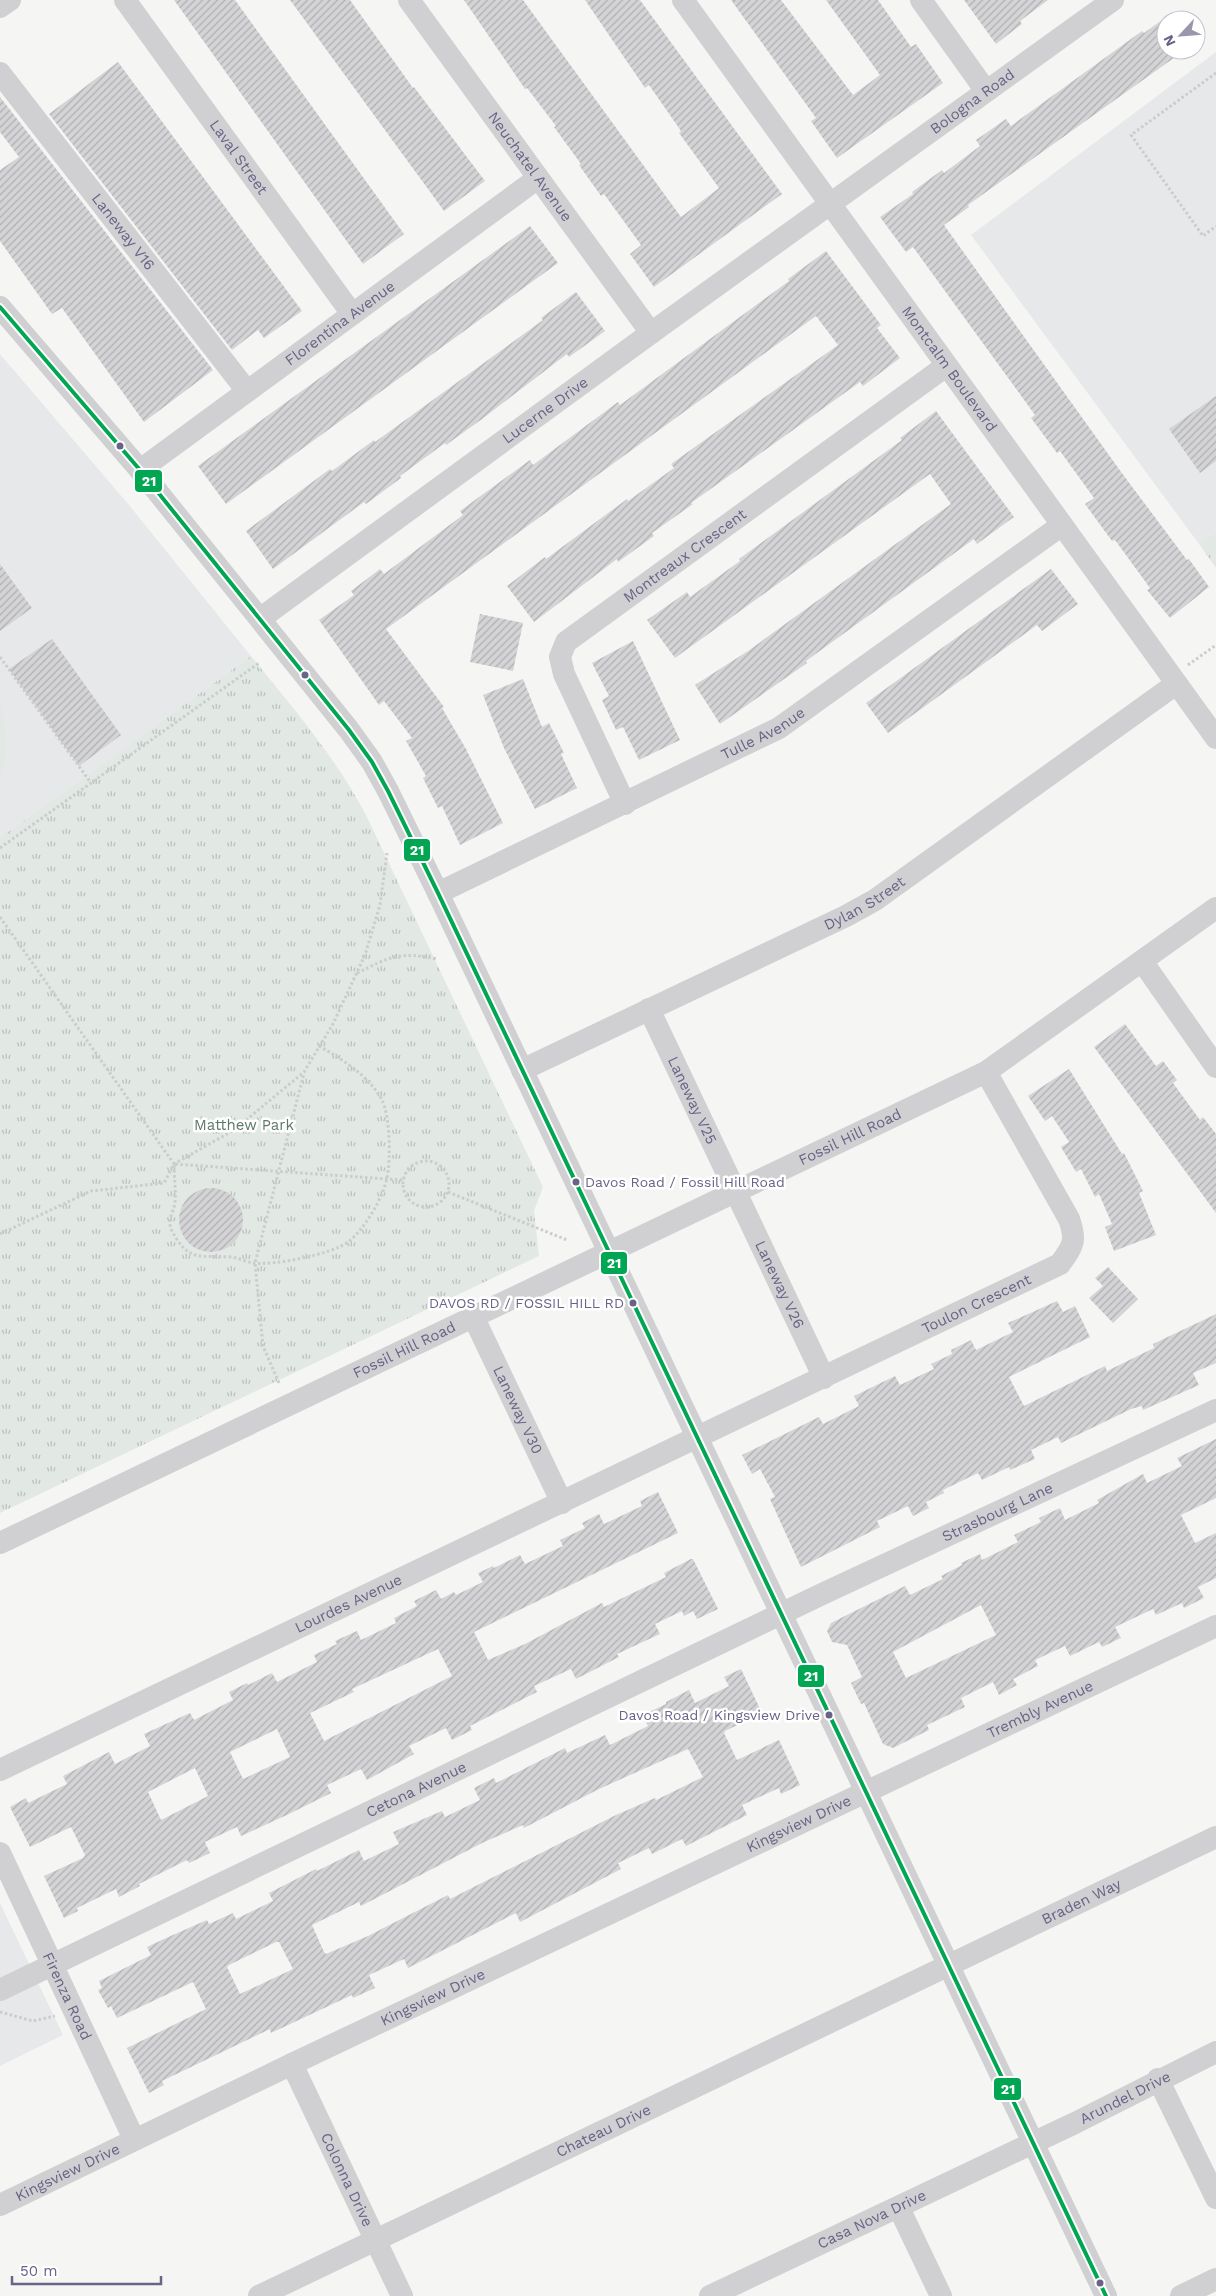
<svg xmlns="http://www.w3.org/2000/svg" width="1216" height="2296" viewBox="0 0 1216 2296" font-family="'Work Sans',sans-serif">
	<defs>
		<pattern id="park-tufts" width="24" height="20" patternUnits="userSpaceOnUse" patternTransform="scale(1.25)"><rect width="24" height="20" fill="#e2e8e4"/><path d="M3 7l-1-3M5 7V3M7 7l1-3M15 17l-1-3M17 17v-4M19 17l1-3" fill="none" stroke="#bbc0be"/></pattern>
		<pattern id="building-hatch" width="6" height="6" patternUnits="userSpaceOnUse" patternTransform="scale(1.25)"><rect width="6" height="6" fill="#d4d4d6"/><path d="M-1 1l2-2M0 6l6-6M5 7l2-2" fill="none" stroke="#b0b0b3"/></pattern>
	</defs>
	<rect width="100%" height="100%" fill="#f5f6f4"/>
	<path fill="#e7e8e9" d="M1216,52V532L1199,544L971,235Z
		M0,354L129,505L251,656L0,838Z
		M0,1903L63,2035L0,2066Z"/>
	<path fill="#e2e8e4" d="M0,702C7,730 9,753 0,780Z"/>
	<path fill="url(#park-tufts)" d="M1216,532V568L1199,544Z
		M251,656C292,707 335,756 366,815L543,1187L534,1211L539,1256L0,1513V838Z"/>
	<path fill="url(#building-hatch)" fill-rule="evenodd" d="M174,0H235L404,234L363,264Z
		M290,0H350L413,88L414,87L485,181L444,211Z
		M464,0H523L681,217L719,188L679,133L681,131L649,85L645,88L585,0H640L782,194L654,287L630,254L641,245L604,194L601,196L579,165L581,164L554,127L556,126L527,88L525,89Z
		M731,0H781L853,95L880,75L826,0H878L911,47L916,44L943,83L837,158L811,121L816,118Z
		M964,0H1048L1020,21L1022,24L996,44Z
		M1166,17V50H1185L968,205L969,207L944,225L1124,476L1187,560L1189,559L1209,587L1170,618L1147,590L1150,588L1115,540L1112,541L1085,504L1094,498L1060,451L1057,453L1031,418L1035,415L913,247L906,252L880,217L913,194L912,192L942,170L944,173L980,146L976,140L1006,119L1011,126L1142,31L1144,33Z
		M118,62L302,311L264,338L258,330L232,350L49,114Z
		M0,97L213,370L144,422L62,308L52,314L0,241V170L19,157L0,132Z
		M530,226L558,263L226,504L198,466Z
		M826,251L881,325L877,328L900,358L863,386L860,382L691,503L693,504L652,533L654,536L618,562L617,559L534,622L507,586L545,557L546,559L627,499L628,501L674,468L671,464L838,345L816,316L386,629L444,707L442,708L466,749L503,823L460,845L442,806L438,808L423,778L426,776L406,741L412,738L384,701L379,705L319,620L354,595L351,591L380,569L384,574L463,515L460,511L530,460L533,465L618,402L620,405L789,281L788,279Z
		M576,292L605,331L569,357L567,354L482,419L446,445L445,443L400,476L401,478L366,504L364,502L273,569L246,531L330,469L332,471L374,440L375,442L543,320L541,318Z
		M1216,396V461L1200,473L1169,429Z
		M936,411L1014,517L977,544L974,539L806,661L807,663L720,724L695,685L748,651L951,504L930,474L675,658L647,620L687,592L690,597L740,561L739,559L902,440L900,438Z
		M0,564L32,608L0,631Z
		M1051,569L1078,604L1042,631L1037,625L888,733L866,703Z
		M480,614L523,623L513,671L470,662Z
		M52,639L121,735L79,766L9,669Z
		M633,641L680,740L639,760L623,727L616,730L602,700L609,696L592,663Z
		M523,679L542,727L549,723L564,753L561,754L577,788L535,809L504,748L483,695Z
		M1125,1024L1156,1066L1163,1061L1177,1080L1173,1083L1200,1120L1203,1117L1216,1134V1213L1094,1047Z
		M1069,1069L1122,1154L1124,1153L1143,1191L1139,1193L1156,1235L1114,1251L1105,1227L1112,1224L1099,1194L1095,1197L1081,1169L1076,1172L1061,1147L1069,1142L1052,1116L1045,1121L1028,1096Z
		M179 1220a32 32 0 1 1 64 0a32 32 0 1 1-64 0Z
		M1108,1267L1138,1299L1113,1323L1089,1298L1103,1286L1095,1278Z
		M1057,1301L1063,1312L1075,1306L1090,1337L1009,1377L1024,1406L1105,1366L1107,1371L1154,1348L1153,1344L1216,1314V1363L1193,1373L1199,1385L1143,1410L1142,1406L1131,1409L1061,1443L1058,1437L1031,1450L1035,1459L1010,1470L1009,1467L982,1480L978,1473L943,1490L944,1493L926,1502L929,1508L913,1516L908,1506L877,1521L880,1527L801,1567L770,1499L775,1497L760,1469L752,1474L742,1455L819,1417L823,1424L859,1406L854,1396L895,1376L900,1385L934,1369L931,1364L952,1354L951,1350L971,1340L976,1350L1013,1332L1008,1323Z
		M1216,1439V1498L1181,1515L1195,1543L1216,1533V1578L1198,1587L1204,1598L1184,1608L1182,1603L1156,1615L1153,1609L1115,1627L1121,1638L1102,1647L1099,1642L1070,1656L1065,1646L1035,1660L1038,1666L1013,1679L1017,1685L999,1695L993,1682L961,1698L965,1707L927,1725L929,1730L893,1748L883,1744L864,1703L861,1704L851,1683L862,1677L847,1645L832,1642L827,1631L831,1623L905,1586L910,1595L943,1579L941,1576L962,1565L961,1563L980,1554L982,1560L1018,1542L1014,1535L1041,1522L1039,1518L1060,1508L1065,1520L1099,1503L1097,1500L1143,1474L1147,1483L1182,1466L1177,1458ZM981,1605L996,1635L906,1678L893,1652Z
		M658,1492L678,1533L474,1632L488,1660L525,1644L602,1603L604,1607L666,1577L664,1573L691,1559H693L718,1609L697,1619L693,1611L684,1616L682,1611L655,1624L660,1634L617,1654L619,1657L576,1679L571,1669L534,1686L537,1692L470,1726L472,1730L452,1740L446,1728L409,1746L414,1754L367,1780L361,1769L327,1785L331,1793L289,1814L241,1836L237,1827L205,1842L210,1853L189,1863L187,1860L139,1884L140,1886L119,1897L116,1889L77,1908L78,1911L64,1918L44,1876L83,1858L85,1855L71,1827L30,1847L10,1807L26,1798L28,1803L67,1784L63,1776L109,1752L115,1764L150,1746L144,1734L190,1713L194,1720L233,1700L229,1692L247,1683L248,1685L272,1673L277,1682L317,1662L314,1655L337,1644L335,1641L357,1631L361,1640L396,1623L394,1618L417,1606L414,1601L436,1590L441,1599L454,1592L456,1595L483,1582L478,1573L493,1566L494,1568L520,1555L525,1564L563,1546L560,1540L585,1528L582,1523L599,1514L604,1524L642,1506L640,1501ZM438,1649L452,1676L324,1741L310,1713L354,1692L352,1689ZM277,1729L290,1757L243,1779L230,1752ZM195,1768L208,1796L161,1820L148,1792Z
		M741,1669L762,1713L725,1731L724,1733L737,1760L779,1740L800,1785L781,1794L779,1788L742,1805L747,1815L686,1846L682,1839L652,1854L649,1848L618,1863L621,1869L520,1922L516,1913L408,1968L404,1959L369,1975L375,1988L353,1998L352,1995L271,2033L270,2029L162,2081L164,2085L149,2093L127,2048L206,2009L193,1982L117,2018L111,2006L108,2008L98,1990L102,1988L99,1981L151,1955L147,1947L166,1938L207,1920L209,1924L233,1913L236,1919L273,1901L269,1893L316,1869L317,1871L359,1850L364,1861L399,1844L393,1832L442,1811L445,1817L480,1800L474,1788L494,1778L496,1783L565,1748L567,1753L605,1735L610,1745L648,1726L643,1715L666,1704V1702L689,1690L695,1703L729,1686L724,1677ZM688,1749L703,1777L656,1800L655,1798L616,1815L450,1899L448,1895L368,1936L326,1954L324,1952L312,1925L359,1902L361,1906L482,1843L523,1825L524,1828L599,1789ZM276,1942H279L293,1969L240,1994L227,1967L229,1965Z"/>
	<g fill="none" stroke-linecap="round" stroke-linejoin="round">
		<path stroke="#ccccce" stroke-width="3" stroke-dasharray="2.5 2.5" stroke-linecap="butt" d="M1216,73L1131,135L1203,236L1216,226
			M0,657L91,783
			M1188,665L1216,645
			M0,848L259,663
			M0,917L174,1164
			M357,973C390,957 399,951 437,959
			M319,1046C342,1059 369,1076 382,1100C390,1116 391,1160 387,1178C383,1198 364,1230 348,1242C333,1254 272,1266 253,1263C246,1262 239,1258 231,1257C200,1255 189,1263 172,1231C166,1219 174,1213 175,1202C176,1190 174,1177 174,1164L387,1179L403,1180
			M403 1184a23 23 0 1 1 46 0a23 23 0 1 1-46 0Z
			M448,1192L567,1240
			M0,1234L91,1191L164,1183L174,1164L234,1130L304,1072L333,1024L365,955L380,905L387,853
			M279,1383L263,1346L255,1263L304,1073
			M0,2012L33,2021L55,2016"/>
		<g stroke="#d0cfd1" stroke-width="22">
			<path id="s1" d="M125,0L352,314"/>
			<path id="s2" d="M409,0L651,333"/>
			<path id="s3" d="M683,0L1216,738"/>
			<path d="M921,0L986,91"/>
			<path d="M0,7L10,0"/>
			<path id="s4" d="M0,73L247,391"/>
			<path d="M0,307L140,470L349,730L372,762L388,791L438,893L1106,2296"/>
			<path id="s5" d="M140,470L538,178"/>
			<path id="s6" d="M261,618L651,333L1113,0"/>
			<path id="s7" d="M625,804L564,674L560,657L566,642L946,366"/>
			<path id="s8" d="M438,893L779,728L1062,525"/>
			<path d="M1142,961L1216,1067"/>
			<path id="s9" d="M649,1009L824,1378"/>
			<path id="s10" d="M522,1070L846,916L875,900L1176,684"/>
			<path id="s11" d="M473,1316L562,1503"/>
			<path id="s12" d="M0,1543L986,1072L1216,908"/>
			<path id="s13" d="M0,1770L1060,1264C1073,1246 1077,1241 1069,1219L986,1072"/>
			<path id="s14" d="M0,1853L134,2139"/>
			<path id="s15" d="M0,1990L818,1596L1216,1410"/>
			<path id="s16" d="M292,2064L402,2296"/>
			<path d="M1158,2079L1216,2198"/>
			<path id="s17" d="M0,2205L292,2064L1216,1626"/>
			<path d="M899,2208L941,2296"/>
			<path id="s18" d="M259,2296L1216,1837"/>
			<path id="s19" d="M710,2296L1075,2123L1216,2052"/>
			<path d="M1181,2296L1216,2279"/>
		</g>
		<g stroke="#fff" stroke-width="8">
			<path id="bus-1" d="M0,307L140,470L349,730L372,762L388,791L438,893L1106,2296"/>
		</g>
		<use href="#bus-1" stroke="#00a651" stroke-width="4"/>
	</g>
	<g fill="#696387" stroke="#fff" stroke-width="2">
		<circle cx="120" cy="446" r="4.5"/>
		<circle cx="305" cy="675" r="4.5"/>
		<circle cx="576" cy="1182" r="4.5"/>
		<circle cx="633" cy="1303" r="4.5"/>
		<circle cx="829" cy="1715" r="4.5"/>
		<circle cx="1100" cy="2283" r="4.5"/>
	</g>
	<g text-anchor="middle" stroke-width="5" stroke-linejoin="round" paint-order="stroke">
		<g font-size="14" fill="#696387" stroke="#fff" text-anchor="end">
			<text x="585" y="1187" text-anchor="start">Davos Road / Fossil Hill Road</text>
			<text x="624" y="1308">DAVOS RD / FOSSIL HILL RD</text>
			<text x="820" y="1720">Davos Road / Kingsview Drive</text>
		</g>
		<g font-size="15" fill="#696387" stroke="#fff">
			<text dy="5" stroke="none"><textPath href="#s6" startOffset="879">Bologna Road</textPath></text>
			<text dy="5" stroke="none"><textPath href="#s1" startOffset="194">Laval Street</textPath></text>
			<text dy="5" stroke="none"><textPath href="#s2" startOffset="206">Neuchatel Avenue</textPath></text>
			<text dy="5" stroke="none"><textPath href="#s4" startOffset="201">Laneway V16</textPath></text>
			<text dy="5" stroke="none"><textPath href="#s5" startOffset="248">Florentina Avenue</textPath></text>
			<text dy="5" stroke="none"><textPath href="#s3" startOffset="455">Montcalm Boulevard</textPath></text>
			<text dy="5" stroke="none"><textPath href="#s6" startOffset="352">Lucerne Drive</textPath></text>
			<text dy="5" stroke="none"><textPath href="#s7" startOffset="324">Montreaux Crescent</textPath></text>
			<text dy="5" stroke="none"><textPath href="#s8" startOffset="362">Tulle Avenue</textPath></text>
			<text dy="5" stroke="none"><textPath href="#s10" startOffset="381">Dylan Street</textPath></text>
			<text dy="5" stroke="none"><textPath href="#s9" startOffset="101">Laneway V25</textPath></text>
			<text dy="5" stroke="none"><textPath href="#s12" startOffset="942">Fossil Hill Road</textPath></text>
			<text dy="5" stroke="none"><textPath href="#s9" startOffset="305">Laneway V26</textPath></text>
			<text dy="5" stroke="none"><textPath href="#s13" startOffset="1082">Toulon Crescent</textPath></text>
			<text dy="5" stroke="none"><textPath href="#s12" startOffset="448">Fossil Hill Road</textPath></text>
			<text dy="5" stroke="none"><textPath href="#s11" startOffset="104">Laneway V30</textPath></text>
			<text dy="5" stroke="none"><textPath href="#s15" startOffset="1106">Strasbourg Lane</textPath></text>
			<text dy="5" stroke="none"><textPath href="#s13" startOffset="386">Lourdes Avenue</textPath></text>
			<text dy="5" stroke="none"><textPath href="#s17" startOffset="1152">Trembly Avenue</textPath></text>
			<text dy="5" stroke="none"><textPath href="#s15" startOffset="462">Cetona Avenue</textPath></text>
			<text dy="5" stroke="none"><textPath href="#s17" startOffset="885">Kingsview Drive</textPath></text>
			<text dy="5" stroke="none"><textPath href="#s18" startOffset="912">Braden Way</textPath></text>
			<text dy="5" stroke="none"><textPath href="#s14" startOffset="158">Firenza Road</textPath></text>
			<text dy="5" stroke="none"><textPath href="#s17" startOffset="480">Kingsview Drive</textPath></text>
			<text dy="5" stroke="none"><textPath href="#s19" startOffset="460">Arundel Drive</textPath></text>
			<text dy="5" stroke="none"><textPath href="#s18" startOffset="382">Chateau Drive</textPath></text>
			<text dy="5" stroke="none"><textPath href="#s17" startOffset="75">Kingsview Drive</textPath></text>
			<text dy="5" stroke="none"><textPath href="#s16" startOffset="128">Colonna Drive</textPath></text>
			<text dy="5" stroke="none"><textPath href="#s19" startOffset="179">Casa Nova Drive</textPath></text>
		</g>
		<g font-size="15" fill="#5f786b" stroke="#fff">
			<text x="244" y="1130">Matthew Park</text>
		</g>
	</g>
	<g stroke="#fff" stroke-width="2">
		<rect x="134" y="469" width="29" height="24" rx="5" fill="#00a651"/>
		<rect x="403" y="838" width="28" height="24" rx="5" fill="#00a651"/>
		<rect x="600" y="1251" width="28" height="24" rx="5" fill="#00a651"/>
		<rect x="797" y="1664" width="28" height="24" rx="5" fill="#00a651"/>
		<rect x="993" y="2077" width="29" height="24" rx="5" fill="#00a651"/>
	</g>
	<g font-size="14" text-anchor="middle" font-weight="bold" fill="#fff">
		<text x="149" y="486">21</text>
		<text x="417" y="855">21</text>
		<text x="614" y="1268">21</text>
		<text x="811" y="1681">21</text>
		<text x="1008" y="2094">21</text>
	</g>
	<g transform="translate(1181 35) rotate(244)"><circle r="24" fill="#ffffff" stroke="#c3c1cf"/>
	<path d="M0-4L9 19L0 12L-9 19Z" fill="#9a96ad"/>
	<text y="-8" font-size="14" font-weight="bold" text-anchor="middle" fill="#696387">N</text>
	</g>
	<path d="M12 2276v8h149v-8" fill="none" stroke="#696387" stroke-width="2.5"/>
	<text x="20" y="2276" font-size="15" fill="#696387" stroke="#ffffff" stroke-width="4" paint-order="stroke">50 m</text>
</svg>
